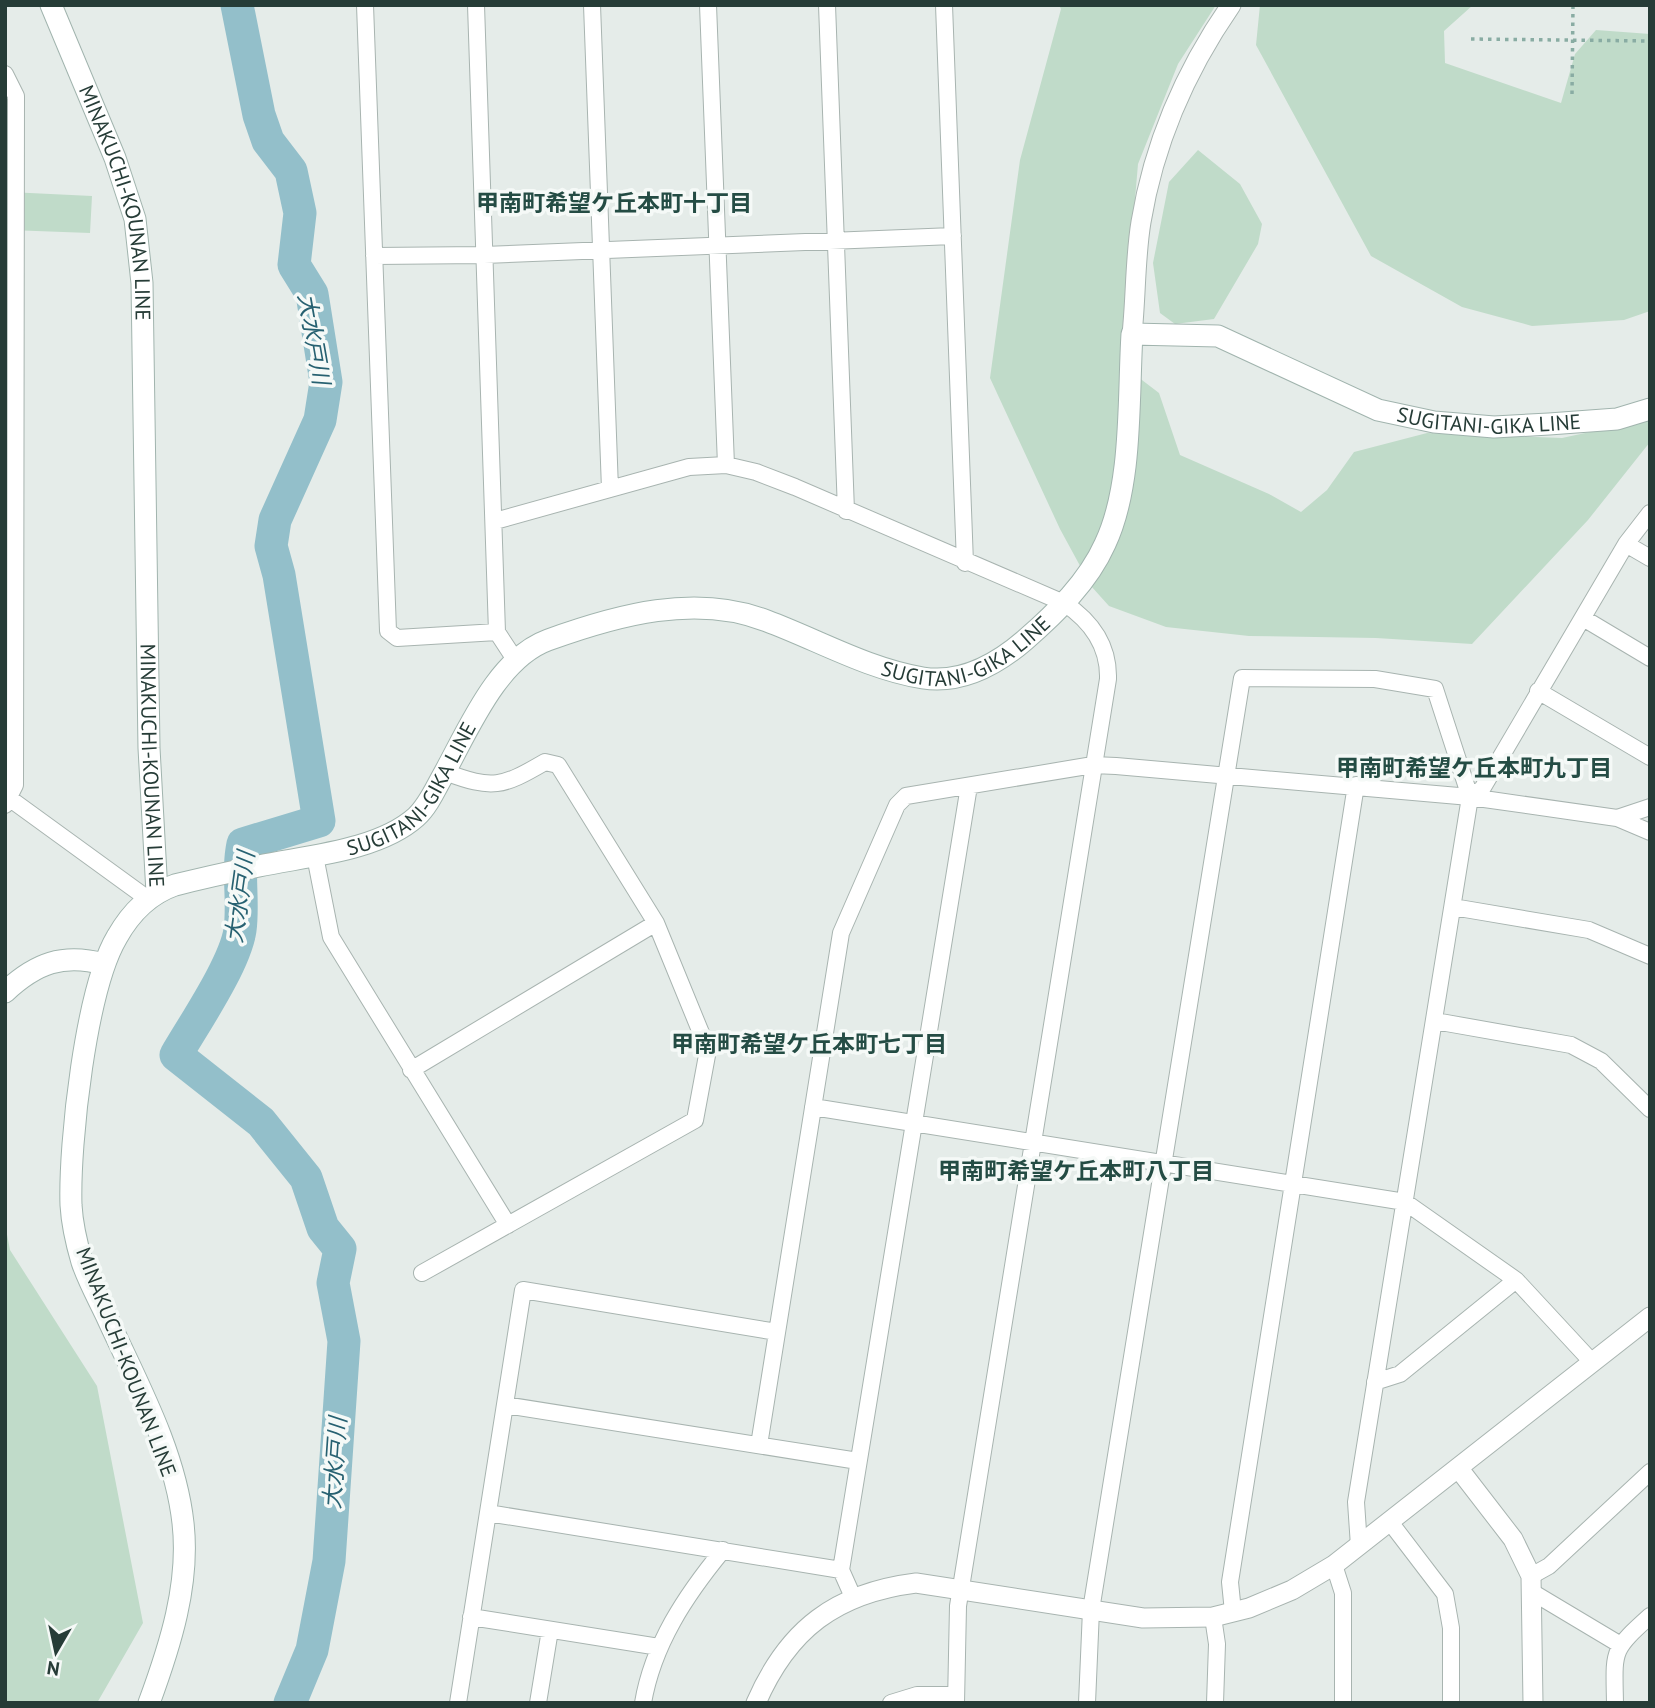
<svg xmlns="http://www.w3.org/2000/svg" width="1655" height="1708" viewBox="0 0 1655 1708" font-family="'PT Sans','Noto Sans JP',sans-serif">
	<rect width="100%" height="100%" fill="#e5ece9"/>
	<path fill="#c0dbc9" d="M1059,5H1216L1178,64L1138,164L1121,364L1159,393L1180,455L1269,494L1301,512L1327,490L1354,452L1427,433L1562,438L1650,419V442L1588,520L1472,644L1376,638L1249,636L1166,627L1109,606L1091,586L1060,529L990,378L1020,160L1061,9Z
		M1260,5H1473L1444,31L1445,63L1561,103L1575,54L1596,30L1650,34V311L1624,320L1532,326L1462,307L1371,256L1256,45Z
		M1198,150L1240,184L1262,224L1258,244L1214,319L1175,324L1160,313L1153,263L1169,182Z
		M9,192L92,196L90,233L9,230Z
		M5,1224L10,1250L97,1386L143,1623L97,1703H5Z"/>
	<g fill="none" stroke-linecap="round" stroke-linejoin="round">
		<path stroke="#93bfca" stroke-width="33" d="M237,5L259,115L268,141L291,171L300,213L294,265L312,294L326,382L320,420L275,520L271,546L279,575L319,821L243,844C237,872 244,901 240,930C235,964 194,1024 176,1055L261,1122L306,1178L323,1228L340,1249L333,1283L344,1341L329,1561L312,1650L290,1703"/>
		<g stroke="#a8b4b0" stroke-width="18">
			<path id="minor" d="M365,5L388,631L397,638L497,632
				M476,5L497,632L514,658
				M592,5L610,489
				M708,5L726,465
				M827,5L846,511
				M944,5L965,563
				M5,74L16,96L15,785L5,805
				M374,256L484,255L953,236
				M495,521L689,467L726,465L756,472L795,487L1064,603C1091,621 1109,645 1108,679L958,1606L956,1703
				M1626,544L1650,558
				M1583,618L1650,658
				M1538,691L1650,757
				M1470,797L1482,789L1626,544L1650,513
				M9,798L148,899
				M1617,818L1650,807
				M315,856L331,937L508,1225
				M1453,907L1589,930L1650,956
				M1435,1021L1571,1045L1601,1061L1650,1109
				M411,1070L656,923
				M813,1107L1405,1202L1516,1280L1592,1362
				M422,1273L695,1120L708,1050L656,923L558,765L545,762C502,787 493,790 445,772
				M1375,1382L1400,1374L1516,1280
				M505,1405L858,1461
				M759,1445L841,933L897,805L906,796L1093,765L1116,766L1470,797L1617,818L1650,832
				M488,1513L841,1570L853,1597
				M1390,1522L1445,1594L1451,1628V1703
				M1334,1565L1343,1593V1703
				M841,1570L969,786
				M1531,1576L1549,1566L1650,1472
				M1532,1592L1619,1644
				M1233,1612L1230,1582L1356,785
				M471,1617L659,1647
				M1213,1617L1217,1644L1215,1703
				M458,1703L523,1290L777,1332
				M538,1703L550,1630
				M643,1703C653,1644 686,1595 723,1550
				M891,1703L917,1695H956
				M1087,1703L1091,1610L1242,678L1375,679L1435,689L1470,797L1356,1502L1359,1546
				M1615,1703C1614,1650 1611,1651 1650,1616"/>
		</g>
		<g stroke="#a8b4b0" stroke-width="21">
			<path id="tertiary" d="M1132,334C1136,297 1135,258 1141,222C1154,143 1186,70 1231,5
				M1459,1469L1513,1539L1531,1576L1533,1703
				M756,1703C788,1629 836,1593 916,1583L1143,1618L1213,1617L1249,1608L1292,1590L1334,1565L1650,1317"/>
		</g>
		<g stroke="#a1b4ae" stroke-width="23">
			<g id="secondary">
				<path id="s1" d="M51,5L115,158L135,219L142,283L149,748L157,893"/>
				<path d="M5,992C36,963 63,953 104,964"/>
				<path id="s2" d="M149,1703C170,1646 190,1584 183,1523C175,1450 136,1381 106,1315C98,1298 88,1280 82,1262C77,1245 72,1223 71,1205C69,1143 86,989 117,937C130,914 149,894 175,885C203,878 230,872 259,866C306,856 378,851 416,817C427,807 434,792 441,779C467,733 496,659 548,640C617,615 696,593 767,621C818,640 868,669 923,678C962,684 996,665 1025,640C1056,613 1088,582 1105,544C1133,485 1128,398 1132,334L1218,336L1378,410L1434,422L1494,427L1549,424L1617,419L1650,409"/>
			</g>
		</g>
		<path stroke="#89aca3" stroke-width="3.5" stroke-dasharray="3.5 5" stroke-linecap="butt" d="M1471,39L1650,41
			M1572,94L1573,5"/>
		<use href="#minor" stroke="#fff" stroke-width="16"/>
		<use href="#tertiary" stroke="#fff" stroke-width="19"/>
		<use href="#secondary" stroke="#fff" stroke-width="21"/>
	</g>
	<g text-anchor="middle" stroke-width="7" stroke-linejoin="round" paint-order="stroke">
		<g font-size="21" fill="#263c37" stroke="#f5f9f7">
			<text dy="7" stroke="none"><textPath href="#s1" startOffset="210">MINAKUCHI-KOUNAN LINE</textPath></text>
			<text dy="7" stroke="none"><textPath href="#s2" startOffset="2572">SUGITANI-GIKA LINE</textPath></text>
			<text dy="7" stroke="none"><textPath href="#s2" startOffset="1796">SUGITANI-GIKA LINE</textPath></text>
			<text dy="7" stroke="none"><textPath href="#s1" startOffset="777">MINAKUCHI-KOUNAN LINE</textPath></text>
			<text dy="7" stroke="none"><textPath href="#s2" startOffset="1146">SUGITANI-GIKA LINE</textPath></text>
			<text transform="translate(126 1362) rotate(69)" y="7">MINAKUCHI-KOUNAN LINE</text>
		</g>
		<g font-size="23" font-weight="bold" fill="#244c44" stroke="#f5f9f7">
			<text x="614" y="211">甲南町希望ケ丘本町十丁目</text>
			<text x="1474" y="776">甲南町希望ケ丘本町九丁目</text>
			<text x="809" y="1052">甲南町希望ケ丘本町七丁目</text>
			<text x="1076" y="1179">甲南町希望ケ丘本町八丁目</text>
		</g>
		<g font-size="23" font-style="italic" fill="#276171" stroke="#f5f9f7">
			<text transform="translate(314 339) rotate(80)" y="8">大水戸川</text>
			<text transform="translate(240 897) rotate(-82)" y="8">大水戸川</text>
			<text transform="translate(335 1463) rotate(-86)" y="8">大水戸川</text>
		</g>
	</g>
	<rect width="1655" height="1708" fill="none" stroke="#263c37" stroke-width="14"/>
	<g transform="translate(56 1652) rotate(189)" stroke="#f5f9f7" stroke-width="5" paint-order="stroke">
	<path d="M0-5L12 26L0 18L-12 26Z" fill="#263c37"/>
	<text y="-10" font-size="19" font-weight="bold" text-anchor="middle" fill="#263c37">N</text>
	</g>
</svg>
